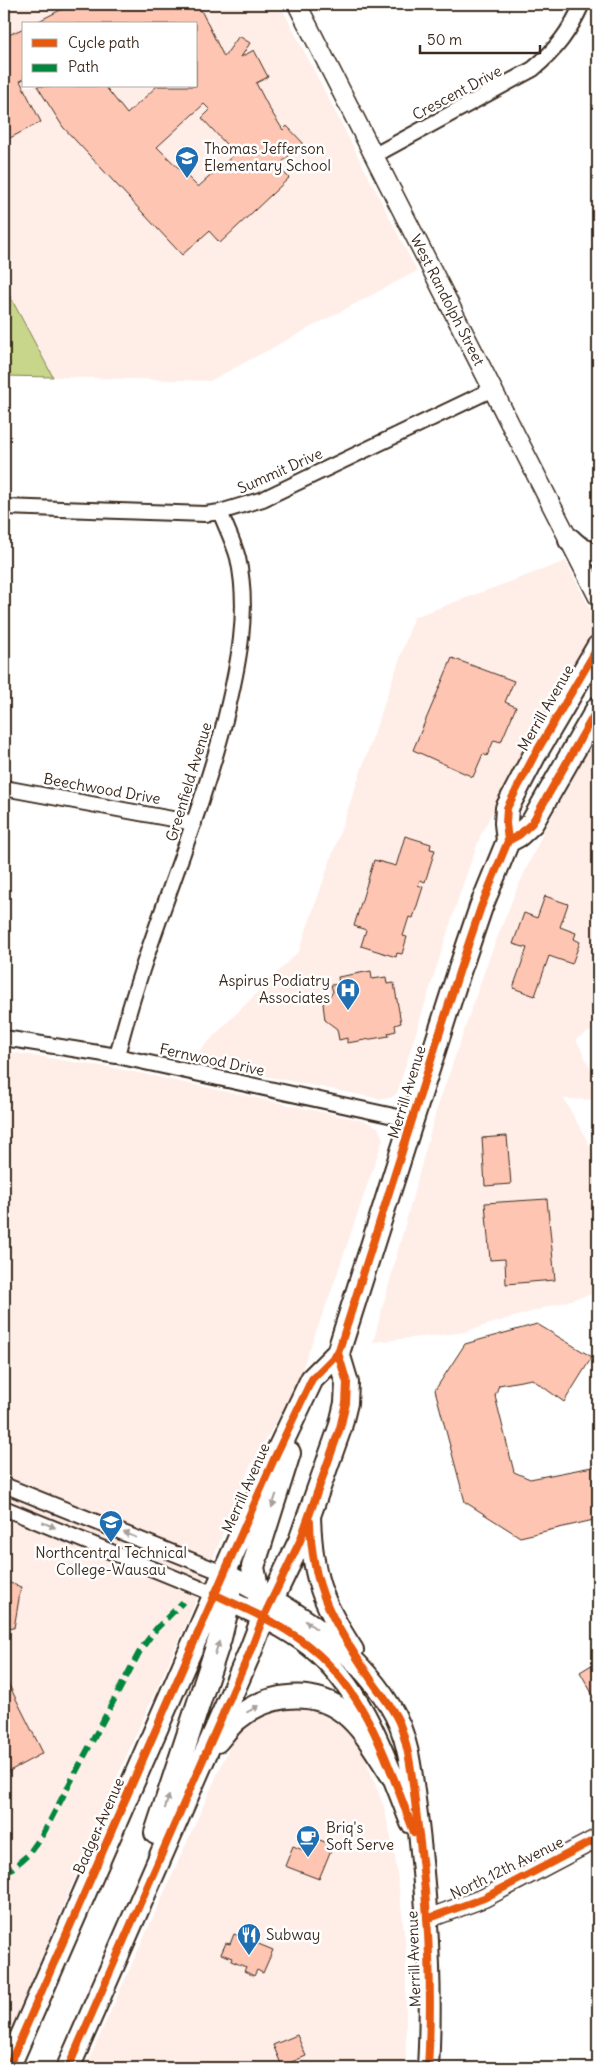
<svg xmlns="http://www.w3.org/2000/svg" width="602" height="2072" viewBox="0 0 602 2072" font-family="Delius,sans-serif">
	<rect width="100%" height="100%" fill="#fff"/>
	<filter id="ink" filterUnits="userSpaceOnUse"><feTurbulence type="fractalNoise" baseFrequency=".02" numOctaves="2"/><feDisplacementMap in="SourceGraphic" scale="10" xChannelSelector="R" yChannelSelector="G"/><feConvolveMatrix kernelMatrix="1 2 1 2 8 2 1 2 1" color-interpolation-filters="sRGB"/></filter>
	<g filter="url(#ink)">
		<path fill="#ffeee8" fill-rule="evenodd" d="M4,4H280L417,271L210,381L53,377L4,285ZM24,24H196V86H24Z
			M566,561L592,613L593,626L591,635L525,746L480,837L460,893L397,1093L391,1098L380,1099L189,1061L299,951L414,617Z
			M598,741V1027L576,1039L598,1084V1100L564,1099L598,1160V1292L460,1333L373,1342L436,1111L489,958L515,893L543,833L586,754Z
			M4,1051L120,1069L365,1121L378,1127L383,1139L331,1292L294,1391L250,1467L188,1620L125,1759L4,2046Z
			M302,1705L336,1717L359,1742L384,1807L395,1856L406,1947V2068H85L235,1735L244,1724L275,1708Z"/>
		<path fill="#c7d68a" stroke="#818054" d="M4,285L53,377L4,376Z"/>
		<path fill="#fec6b2" stroke="#3b2a1e" fill-rule="evenodd" d="M72,4H198L224,57L239,36L250,43L241,57L254,50L268,77L256,83L269,108L283,130L287,126L303,143L278,166L289,178L220,243L209,231L182,255L63,127L37,86H105L127,114L157,86H196V24H33ZM204,104L210,110L202,118L235,154L198,187L157,147Z
			M24,28V79L20,81L41,122L4,141V37Z
			M452,658L514,681L505,702L516,707L501,742L494,740L487,756L483,754L473,777L413,750Z
			M405,836L431,844L430,849L435,850L425,882L420,880L418,885L423,887L413,918L409,917L403,936L407,937L402,954L397,953L396,957L361,946L366,930L354,926L374,860L396,866Z
			M545,896L568,904L560,927L576,933L574,939L580,942L572,964L549,956L535,996L513,988L527,948L513,944L524,913L537,918Z
			M371,971L372,979L386,977L387,984L394,983L401,1023L395,1025L396,1031L388,1033L389,1036L347,1043V1038L339,1040L337,1029L325,1020L323,1004L333,992L331,985L339,984L338,977Z
			M507,1136L511,1184L485,1186L482,1138Z
			M547,1199L555,1280L506,1284L505,1259L490,1260L485,1203Z
			M537,1324L592,1357L564,1402L532,1379L499,1385L495,1396L514,1472L530,1479L597,1466L598,1519L520,1537L465,1502L435,1390L465,1344Z
			M4,1581L21,1587L14,1628L4,1626Z
			M598,1661V1704L580,1672Z
			M4,1675L43,1753L4,1774Z
			M309,1836L333,1845L319,1879L285,1866L293,1846L303,1850Z
			M234,1934L273,1950L263,1973L257,1970L254,1976L244,1971L246,1967L231,1961L232,1958L221,1954L226,1943L230,1944Z
			M297,2035L306,2056L282,2066L273,2045Z"/>
		<g fill="none" stroke-linecap="round" stroke-linejoin="round">
			<g stroke="#3b2a1e" stroke-width="18">
				<path id="minor" d="M375,155L533,69C556,50 570,31 582,4
					M4,507L205,514L220,512L263,499L493,389
					M4,788L194,823
					M4,1038L117,1056L412,1120
					M117,1056C145,941 196,834 225,720C238,667 250,612 238,558C234,543 226,527 220,512
					M4,1485L223,1573
					M4,1508L214,1594"/>
			</g>
			<g stroke="#3b2a1e" stroke-width="21">
				<g id="tertiary">
					<path id="s1" d="M297,4L598,597"/>
					<path d="M427,1919L484,1898L598,1838"/>
				</g>
			</g>
			<g stroke="#3b2a1e" stroke-width="24">
				<path id="secondary" d="M310,1516C312,1576 321,1601 353,1650
					M223,1573C287,1605 351,1643 390,1706C410,1738 412,1778 417,1815C427,1899 433,1984 428,2068
					M216,1595C248,1610 282,1624 310,1646C365,1690 386,1761 411,1823"/>
			</g>
			<g stroke="#3b2a1e" stroke-width="26">
				<path id="primary" d="M570,540C579,549 586,553 598,554
					M508,841L519,835L532,823L598,708
					M263,1618L253,1567L289,1453
					M217,1741C224,1733 230,1724 238,1718C268,1693 314,1688 345,1713C365,1729 378,1754 392,1775
					M156,1833L220,1638L229,1601V1587L223,1573
					M8,2068L274,1459L312,1379L338,1353L459,972L481,907L508,841L506,823L507,808L534,756L598,647
					M68,2068L250,1652L263,1618L300,1541L340,1428L346,1403L347,1383L338,1353"/>
			</g>
			<use href="#minor" stroke="#fff" stroke-width="14"/>
			<use href="#tertiary" stroke="#fff" stroke-width="18"/>
			<use href="#secondary" stroke="#fff" stroke-width="20"/>
			<use href="#primary" stroke="#fff" stroke-width="22"/>
			<path stroke="#00873e" stroke-width="6" stroke-dasharray="12 6" stroke-linecap="butt" d="M4,1875L28,1855L43,1834L141,1649L156,1629L183,1602"/>
			<g stroke="#fff" stroke-width="11">
				<path id="cycleway" d="M508,841L519,835L532,823L598,708
					M310,1522C312,1592 335,1624 372,1681C381,1694 392,1707 399,1722C411,1753 413,1786 417,1819C428,1901 433,1985 428,2068
					M214,1594C247,1610 283,1624 311,1648C368,1694 389,1767 414,1832
					M427,1919L484,1898L598,1838
					M8,2068L274,1459L312,1379L338,1353L459,972L481,907L508,841L506,823L507,808L534,756L598,647
					M68,2068L250,1652L263,1618L300,1541L340,1428L346,1403L347,1383L338,1353"/>
			</g>
			<use href="#cycleway" stroke="#e8590c" stroke-width="8"/>
		</g>
		<defs><path id="oneway-solid" d="M-6-.8H1V-3.2L6.5 0L1 3.2V.8H-6Z" transform="scale(1.25)"/></defs>
		<g fill="#a79f9a">
			<use href="#oneway-solid" transform="translate(274 1501) rotate(109)"/>
			<use href="#oneway-solid" transform="translate(49 1525) rotate(23)"/>
			<use href="#oneway-solid" transform="translate(130 1535) rotate(-158)"/>
			<use href="#oneway-solid" transform="translate(311 1625) rotate(-143)"/>
			<use href="#oneway-solid" transform="translate(217 1648) rotate(-72)"/>
			<use href="#oneway-solid" transform="translate(253 1709) rotate(-28)"/>
			<use href="#oneway-solid" transform="translate(167 1802) rotate(-72)"/>
		</g>
	</g>
	<defs>
		<g id="school-pin" transform="scale(1.25)"><path d="M0 17L-7.5 6A9.5 9.5 0 1 1 7.5 6Z" fill="#1f6fb2" stroke="#fff"/><path d="M0-5L7-2L0 1L-7-2ZM-4 1L0 2.5L4 1V4Q0 6-4 4Z" fill="#fff"/></g>
		<g id="hospital-pin" transform="scale(1.25)"><path d="M0 17L-7.5 6A9.5 9.5 0 1 1 7.5 6Z" fill="#1f6fb2" stroke="#fff"/><path d="M-5-5h3v3.5h4V-5h3V5h-3V1.5h-4V5h-3Z" fill="#fff"/></g>
		<g id="university-pin" transform="scale(1.25)"><path d="M0 17L-7.5 6A9.5 9.5 0 1 1 7.5 6Z" fill="#1f6fb2" stroke="#fff"/><path d="M0-5L7-2L0 1L-7-2ZM-4 1L0 2.5L4 1V4Q0 6-4 4Z" fill="#fff"/></g>
		<g id="cafe-pin" transform="scale(1.25)"><path d="M0 17L-7.5 6A9.5 9.5 0 1 1 7.5 6Z" fill="#1f6fb2" stroke="#fff"/><path d="M-5.5-4.5H6V0H3Q3 3.5 0 3.5H-2.5Q-5.5 3.5-5.5 0ZM3-3.2v2h1.7v-2ZM-6 4.5H4V6H-6Z" fill="#fff"/></g>
		<g id="restaurant-pin" transform="scale(1.25)"><path d="M0 17L-7.5 6A9.5 9.5 0 1 1 7.5 6Z" fill="#1f6fb2" stroke="#fff"/><path d="M-5-6h1v4h1v-4h1v4h1v-4h1v5L-1.5 .5V6h-2V.5L-5-1ZM5-6V6H3V1.5H1.5Q1.5-4 5-6Z" fill="#fff"/></g>
	</defs>
	<g fill-rule="evenodd">
		<use href="#school-pin" x="187" y="158"/>
		<use href="#hospital-pin" x="348" y="990"/>
		<use href="#university-pin" x="111" y="1522"/>
		<use href="#cafe-pin" x="308" y="1837"/>
		<use href="#restaurant-pin" x="249" y="1935"/>
	</g>
	<g text-anchor="middle" stroke-width="5" stroke-linejoin="round" paint-order="stroke">
		<g font-size="15" fill="#3b2a1e" stroke="#fff">
			<text transform="translate(457 93) rotate(-28)" y="5">Crescent Drive</text>
			<text dy="5" stroke="none"><textPath href="#s1" startOffset="332">West Randolph Street</textPath></text>
			<text transform="translate(280 471) rotate(-24)" y="5">Summit Drive</text>
			<text transform="translate(546 708) rotate(-60)" y="5">Merrill Avenue</text>
			<text transform="translate(189 782) rotate(-73)" y="5">Greenfield Avenue</text>
			<text transform="translate(102 789) rotate(10)" y="5">Beechwood Drive</text>
			<text transform="translate(212 1060) rotate(12)" y="5">Fernwood Drive</text>
			<text transform="translate(407 1092) rotate(-73)" y="5">Merrill Avenue</text>
			<text transform="translate(246 1488) rotate(-66)" y="5">Merrill Avenue</text>
			<text transform="translate(99 1826) rotate(-66)" y="5">Badger Avenue</text>
			<text transform="translate(507 1868) rotate(-26)" y="5">North 12th Avenue</text>
			<text transform="translate(414 1959) rotate(-92)" y="5">Merrill Avenue</text>
		</g>
		<g font-size="15" fill="#3b2a1e" stroke="#fff" text-anchor="start">
			<text x="204" y="154">Thomas Jefferson<tspan x="204" dy="17">Elementary School</tspan></text>
			<text x="330" y="986" text-anchor="end">Aspirus Podiatry<tspan x="330" dy="17">Associates</tspan></text>
			<text x="111" y="1558" text-anchor="middle">Northcentral Technical<tspan x="111" dy="17">College-Wausau</tspan></text>
			<text x="326" y="1833">Briq's<tspan x="326" dy="17">Soft Serve</tspan></text>
			<text x="266" y="1940">Subway</text>
		</g>
	</g>
	<rect width="602" height="2072" fill="none" stroke="#fff" stroke-width="20"/>
	<rect x="10" y="10" width="582" height="2052" fill="none" stroke="#3b2a1e" stroke-width="2" filter="url(#ink)"/>
	<rect x="22" y="22" width="175" height="65" fill="#ffffff" stroke="#b1aaa5"/>
	<rect x="32" y="39" width="25" height="8" fill="#e8590c" stroke="#b1aaa5"/>
	<text x="68" y="48" font-size="15" fill="#3b2a1e">Cycle path</text>
	<rect x="32" y="64" width="25" height="8" fill="#00873e" stroke="#b1aaa5"/>
	<text x="68" y="72" font-size="15" fill="#3b2a1e">Path</text>
	<path d="M420 45v8h120v-8" fill="none" stroke="#3b2a1e" stroke-width="2.5"/>
	<text x="427" y="45" font-size="15" fill="#3b2a1e" stroke="#ffffff" stroke-width="4" paint-order="stroke">50 m</text>
</svg>
